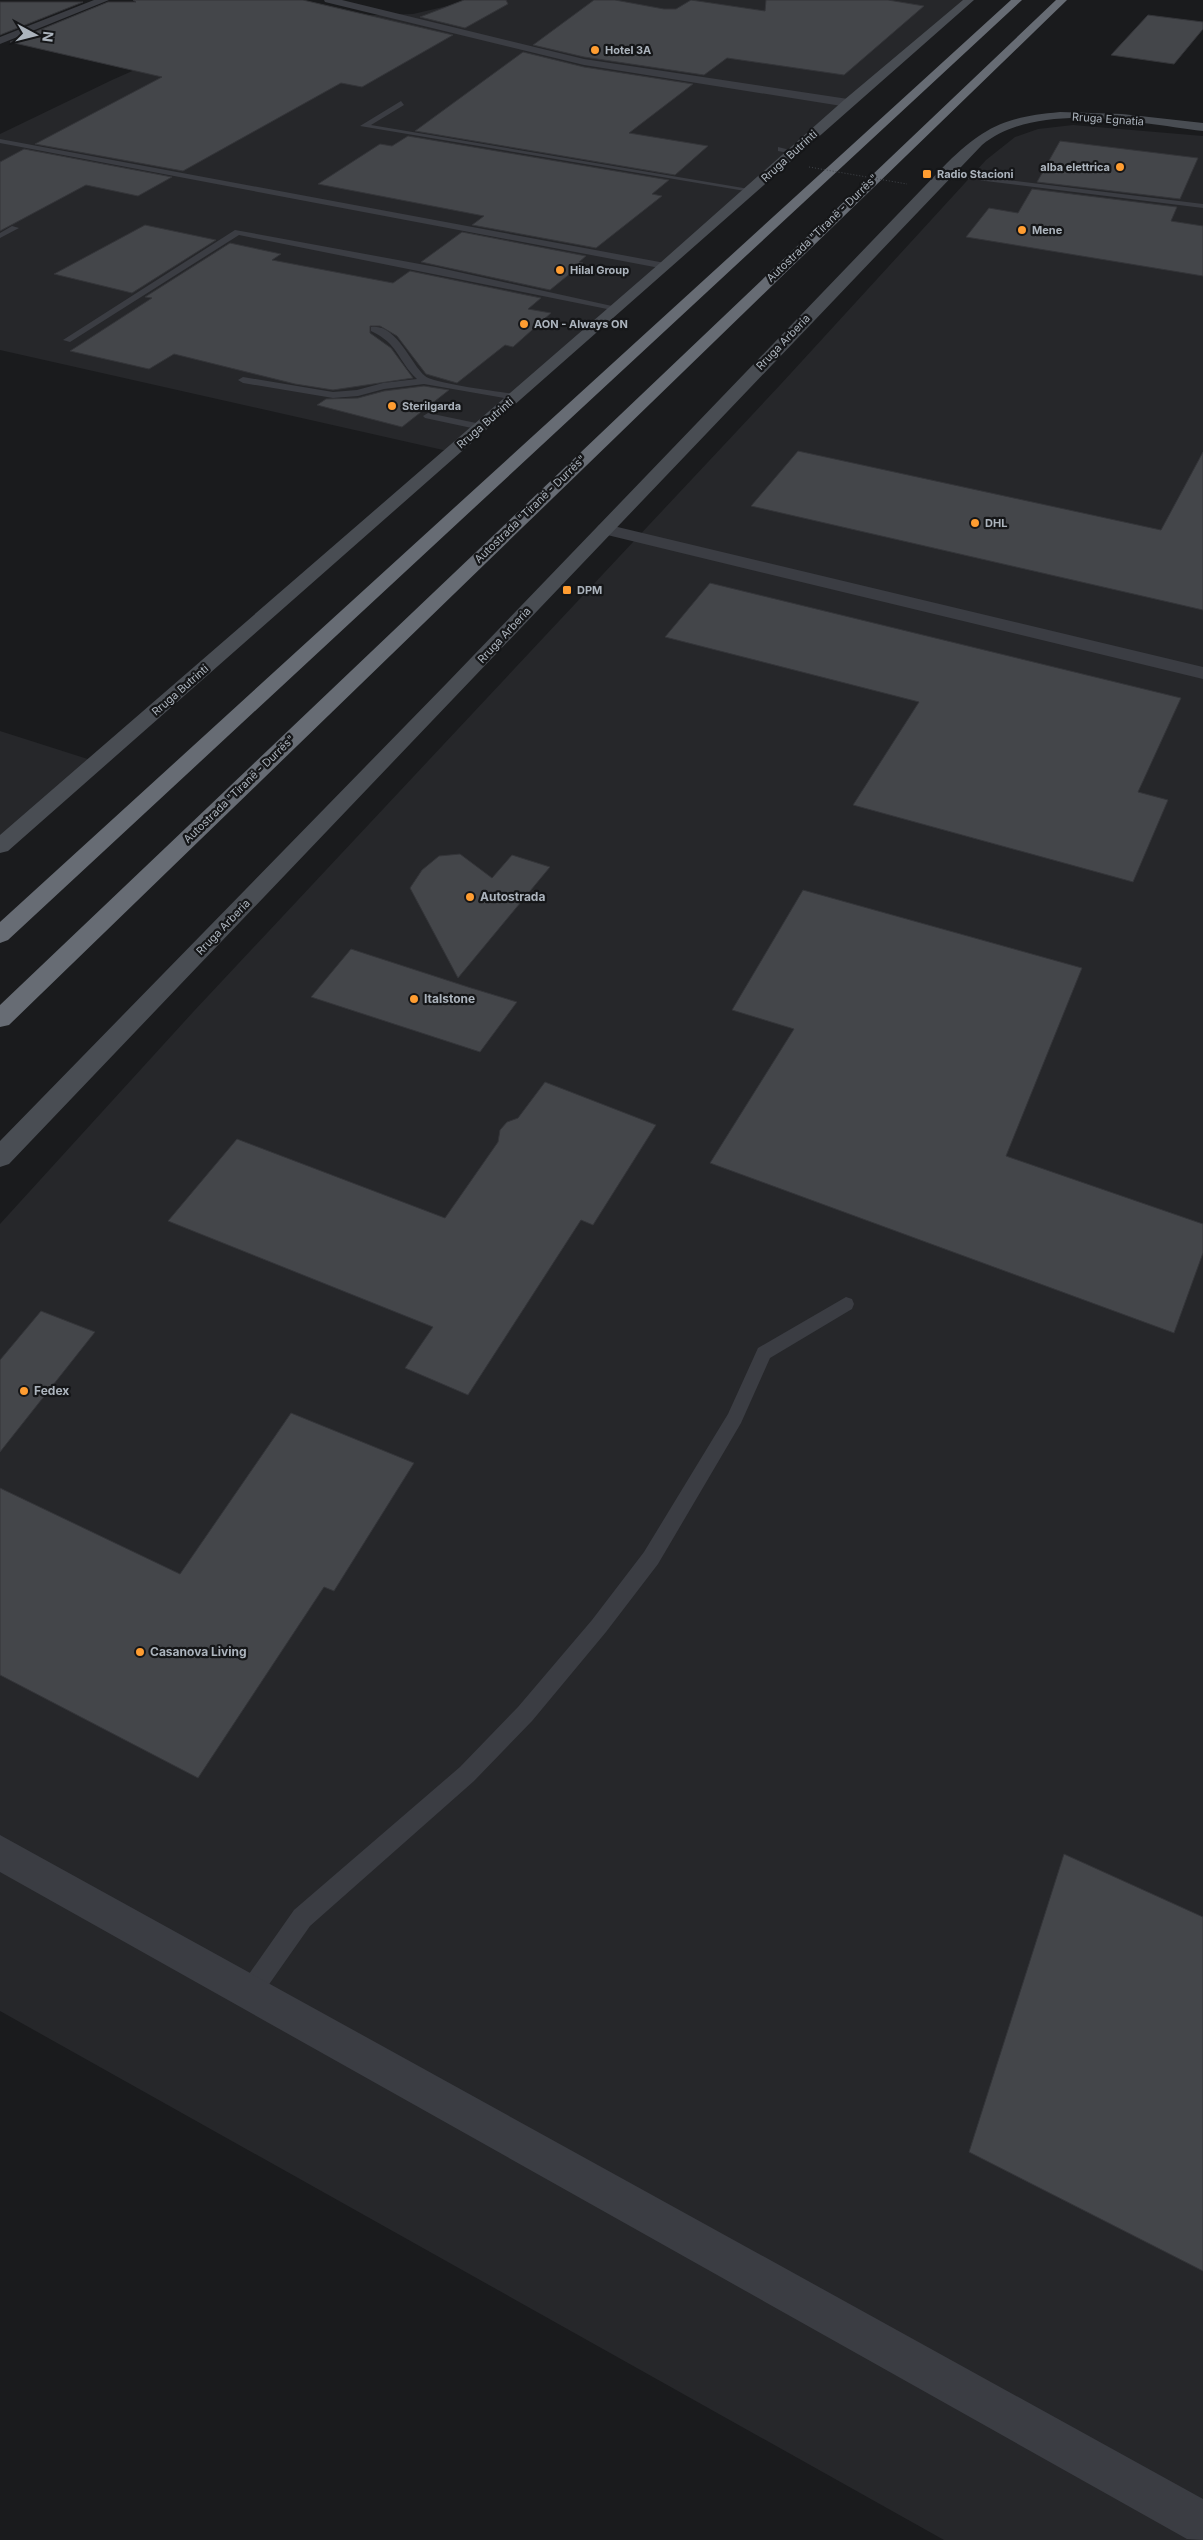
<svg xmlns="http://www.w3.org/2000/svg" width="1203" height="2540" viewBox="0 0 1203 2540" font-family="Inter,sans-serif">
	<rect width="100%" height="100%" fill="#1a1b1d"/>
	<path fill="#26272a" d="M473,0H969L452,452L0,350V134L112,80L252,18L413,14Z
		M1073,125L1203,136V2540H944L0,2011V1224L194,1011L781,384L986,160L1015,137L1038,129Z
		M0,731L97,762L0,846Z"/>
	<path fill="#44464a" stroke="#343539" d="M133,0H303L453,35L362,87L341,83L183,171L35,144L162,77L10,42L108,2H136Z
		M464,0H506L508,4L465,28L420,17Z
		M594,0H615L664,9H676L691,0L765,11L766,0H888L924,6L844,75L727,58L704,75L584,57L533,45Z
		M0,2H83L0,35Z
		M1148,15L1203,22V29L1174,64L1111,55Z
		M523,52L584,67L693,84L629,133L708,146L675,175L415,131Z
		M408,136L669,180L652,194L662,196L596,248L472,225L484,216L318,184L380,144L392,146Z
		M1060,141L1084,144L1198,158L1180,199L1037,182Z
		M24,149L172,177L138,196L86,185L0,231V162Z
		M1032,189L1177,207L1171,221L1203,226V276L966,237L989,208L1018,213Z
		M145,225L216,240L132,293L54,274Z
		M462,232L586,256L579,262L583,263L550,290L421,262Z
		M230,243L281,254L272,260L393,283L410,271L541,298L528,309L551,313L513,347L505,345L457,383L426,374L397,336L380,326H370V333L391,348L413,378L333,390L295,384L174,354L149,369L70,351L152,298L145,297Z
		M424,386L449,390L402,427L317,405L326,399L358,398L384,391Z
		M798,451L1161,530L1203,452V610L751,506Z
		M710,583L1181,698L1138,792L1168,800L1133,882L853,805L919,702L665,637Z
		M460,854L492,878L512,855L550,867L458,978L410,888L422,870L439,856Z
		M803,890L1082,968L1006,1156L1203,1224V1253L1174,1333L710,1163L794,1029L732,1010Z
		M351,949L468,987L517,1002L480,1052L311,997Z
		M545,1082L656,1125L593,1225L581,1220L468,1395L405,1368L433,1327L168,1221L237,1139L445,1218L498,1142L500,1130L507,1122L518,1118Z
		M41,1311L95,1332L0,1452V1360Z
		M291,1413L414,1463L334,1591L324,1587L198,1778L0,1675V1488L180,1574Z
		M1064,1854L1203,1917V2271L969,2152Z"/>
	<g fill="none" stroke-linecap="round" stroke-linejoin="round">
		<path fill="#3b3d43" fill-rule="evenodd" d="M401,101L404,105L371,125L755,190L751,192L360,126Z
			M0,139L665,263L669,266L665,269L0,143Z
			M778,147L798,152L794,154L778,151Z
			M942,172L1203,204V208L945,176L941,174Z
			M12,226L19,228L0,238V233Z
			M235,230L436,267L621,308L617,311L239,235L70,342L63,340Z
			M371,327C396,323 410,363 425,376C432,383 500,392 515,394L520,397L515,400L424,384L384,389L358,396L333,398L243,383L238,380L243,377L333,392L357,390L383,383L417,379C397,360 399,344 371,331Z
			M428,413L481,424L486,427L481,430L425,418L423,416Z
			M846,1297L852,1299L854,1304L852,1309L770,1358L741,1423L658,1564L606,1632L532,1721L474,1781L310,1926L258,2000L250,2003L242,2000L239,1992L242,1984L294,1910L460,1767L518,1707L592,1620L644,1552L728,1414L758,1348Z"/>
		<path fill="#3b3d43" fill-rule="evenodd" d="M94,0H109L0,44V37Z
			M605,524L1203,667V679L599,533L596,529L599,525Z
			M0,1835L1203,2499V2540L1187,2539L0,1872Z"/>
		<path fill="#3b3d43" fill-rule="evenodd" d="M324,0H342L584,59L848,99L854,103L848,107L584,65L325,2Z"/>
		<path fill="#494d53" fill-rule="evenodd" d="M963,0H974L8,851L0,853V835L660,263L844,100Z
			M1060,112L1122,114L1203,123V131C1137,123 1037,100 982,145L9,1164L0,1167V1141L447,683L947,163C986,125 1007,117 1060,112Z"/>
		<path fill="#676c74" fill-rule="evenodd" d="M1011,0H1022L8,940L0,943V922Z
			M1056,0H1067L9,1025L0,1027V1005Z"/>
		<path stroke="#41454a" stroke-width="1" stroke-dasharray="1 2" stroke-linecap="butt" d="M809,167L907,184"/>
	</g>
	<g fill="#ff9d31" stroke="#151618" stroke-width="2">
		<circle cx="595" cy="50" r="5"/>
		<circle cx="1120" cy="167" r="5"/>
		<rect x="922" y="169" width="10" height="10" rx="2.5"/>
		<circle cx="1022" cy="230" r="5"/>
		<circle cx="560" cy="270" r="5"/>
		<circle cx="524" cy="324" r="5"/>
		<circle cx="392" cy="406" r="5"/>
		<circle cx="975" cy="523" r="5"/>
		<rect x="562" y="585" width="10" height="10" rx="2.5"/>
		<circle cx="470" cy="897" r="5"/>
		<circle cx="414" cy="999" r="5"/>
		<circle cx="24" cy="1391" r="5"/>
		<circle cx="140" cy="1652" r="5"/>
	</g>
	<g text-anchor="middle" stroke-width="4.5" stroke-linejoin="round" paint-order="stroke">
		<g font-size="11" font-weight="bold" fill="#acb4bd" stroke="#151618" text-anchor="start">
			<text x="605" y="54">Hotel 3A</text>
			<text x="1110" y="171" text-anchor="end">alba elettrica</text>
			<text x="937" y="178">Radio Stacioni</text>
			<text x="1032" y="234">Mene</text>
			<text x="570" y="274">Hilal Group</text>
			<text x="534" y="328">AON - Always ON</text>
			<text x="402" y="410">Sterilgarda</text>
			<text x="985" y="527">DHL</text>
			<text x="577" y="594">DPM</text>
		</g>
		<g font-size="11" fill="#acb4bd" stroke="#151618">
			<text transform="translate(1108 119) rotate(4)" y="4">Rruga Egnatia</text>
			<text transform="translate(789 156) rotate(-42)" y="4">Rruga Butrinti</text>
			<text transform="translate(822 228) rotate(-44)" y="4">Autostrada "Tiranë - Durrës"</text>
			<text transform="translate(783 342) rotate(-46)" y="4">Rruga Arberia</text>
			<text transform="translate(485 423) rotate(-41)" y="4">Rruga Butrinti</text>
			<text transform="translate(530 509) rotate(-44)" y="4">Autostrada "Tiranë - Durrës"</text>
			<text transform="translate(504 635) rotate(-47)" y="4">Rruga Arberia</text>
			<text transform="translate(180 690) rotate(-41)" y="4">Rruga Butrinti</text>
			<text transform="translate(239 789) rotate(-44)" y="4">Autostrada "Tiranë - Durrës"</text>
			<text transform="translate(223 927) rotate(-46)" y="4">Rruga Arberia</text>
		</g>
		<g font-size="12" font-weight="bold" fill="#acb4bd" stroke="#151618" text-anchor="start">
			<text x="480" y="901">Autostrada</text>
			<text x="424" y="1003">Italstone</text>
			<text x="34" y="1395">Fedex</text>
			<text x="150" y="1656">Casanova Living</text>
		</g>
	</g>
	<g transform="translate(35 35) rotate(97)" stroke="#151618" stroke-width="4" paint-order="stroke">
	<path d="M0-4L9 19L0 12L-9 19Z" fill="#acb4bd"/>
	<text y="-8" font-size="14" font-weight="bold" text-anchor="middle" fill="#acb4bd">N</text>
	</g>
</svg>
